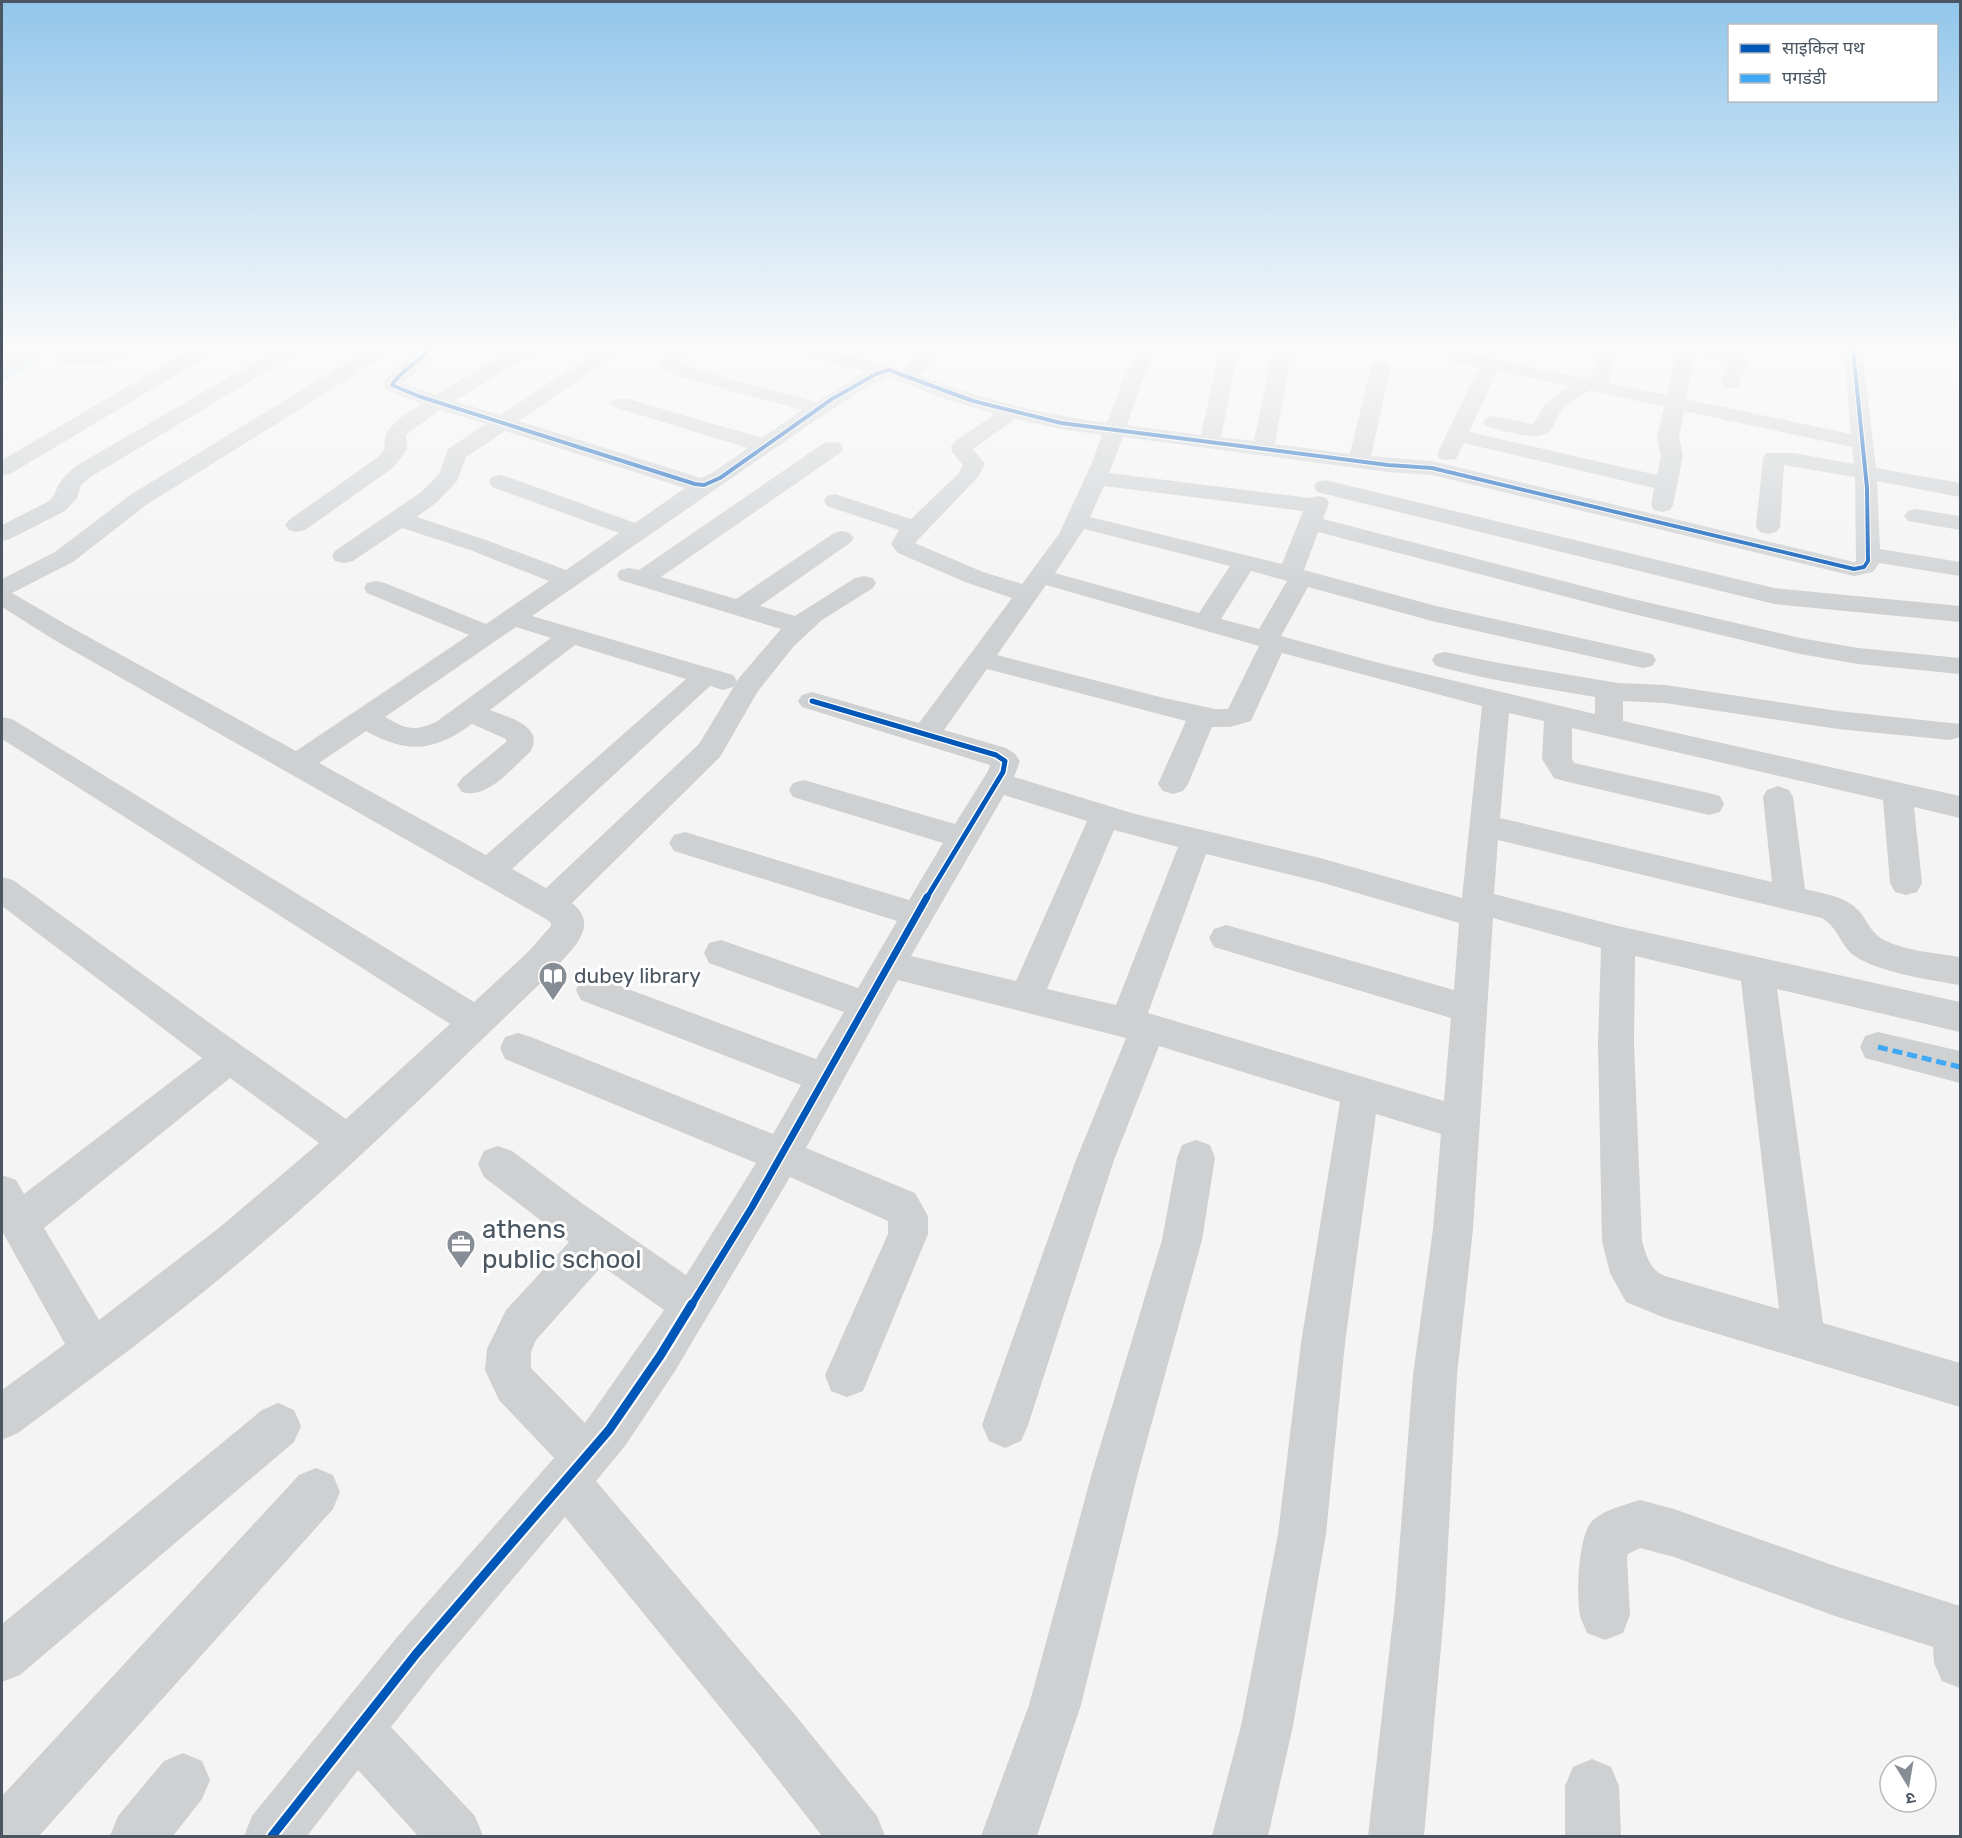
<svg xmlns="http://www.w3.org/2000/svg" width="1962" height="1838" viewBox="0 0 1962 1838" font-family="Rubik,'Noto Sans Devanagari',sans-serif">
	<rect width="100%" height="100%" fill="#f4f4f4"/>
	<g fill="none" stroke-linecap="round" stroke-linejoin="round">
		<path fill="#aee2f0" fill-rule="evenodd" d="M35,349H52L7,380L2,381V371Z"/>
		<path fill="#ced0d2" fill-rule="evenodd" d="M20,349H43L9,373L2,375V361Z
			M109,349H134L132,353C102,367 91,368 58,360L55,356L58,352C76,348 92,357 109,349Z
			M192,349H215L213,353L10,474L2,475V460Z
			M277,349H300L298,353L92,476L81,485L77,498L65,511L10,539L2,541V525L49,501C55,496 55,491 59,484C63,477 69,472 76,466Z
			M369,349H392L390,353L146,505L73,562L12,593L74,629L296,751L469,635L367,593L364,588L367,583L376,581L385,583L486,624L549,581L470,550L402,528L353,561L344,563L335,561L332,556L335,551L421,492L439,474L448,449L486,424L440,410L406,435L407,449L394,467L305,530L297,532L289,530L285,525L289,520L378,457L385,449C381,426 405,415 421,404L385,389L382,385L393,370L419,349H438L428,363L403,383L435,395L514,349H537L535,353L454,401L500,415L601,349H623L519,421L701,478L712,473L748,448L614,407L611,403L614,399H628L762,438L802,410L681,377L663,369L660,361L674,349H696L680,362L695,369L816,402L866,372L819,360L810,353L811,349H830L833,352L903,369L925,349H945L919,375C980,399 1042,414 1107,423L1122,382L1138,349H1157L1142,382L1127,425L1201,435L1220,349H1239L1221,437L1254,441L1273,349H1292L1275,444L1350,454L1371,365L1374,361H1388L1391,365L1371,456L1432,461L1854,562L1856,561L1855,477L1784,465L1780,527L1776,532L1768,534L1760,532L1756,527L1763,458L1766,453H1794L1854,464L1852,447L1684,411L1679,437L1683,456L1673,505L1670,510L1662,512L1654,510L1651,505L1654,488L1464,443L1456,459L1448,460L1440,459L1437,454L1479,367L1453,361L1439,349H1461L1466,353L1590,379L1600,349H1619L1608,383L1667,395L1677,349C1695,349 1737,344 1748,359L1738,388H1724L1721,384L1728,362L1696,353L1686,399L1851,434L1844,349H1862L1876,468L1960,483V497L1877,481L1880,549L1960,562V576L1879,563L1873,572L1854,576L1432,475L1388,472L1123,437L1109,473L1310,498L1318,496L1326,498L1329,503L1323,519L1629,598L1800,638L1858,648L1960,658V674L1858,664L1800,654L1617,610L1318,532L1304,570L1436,606L1652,654L1656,660L1652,666L1643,668L1432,621L1308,587L1281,636L1379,663L1595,714V697C1542,688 1488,680 1436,666L1432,660L1436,654L1445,652L1499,663L1618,683L1665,685L1838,711L1960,724V737L1950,740L1838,729L1665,703L1623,701V721L1960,796V818L1914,807L1922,883L1917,892L1906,895L1895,892L1890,883L1883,800L1572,728V759L1574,763L1709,793L1720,796L1724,804L1720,812L1709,815L1564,781L1554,778L1542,759L1544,721L1509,713L1500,818L1772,882L1763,797L1767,790L1778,786L1789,790L1793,797L1805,889C1824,894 1846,896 1860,912C1868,922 1872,934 1884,940C1906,951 1936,953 1960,957V985C1934,981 1872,971 1852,954C1840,943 1837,927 1822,918L1498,840L1494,894L1618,926L1960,1002V1032L1777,989L1823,1323L1960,1363V1407L1665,1318L1626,1302L1610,1273L1602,1241L1598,1044L1601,948L1493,918L1473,1229L1457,1375L1445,1602L1424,1836H1368L1395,1602L1413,1375L1433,1229L1441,1134L1376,1114L1345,1343L1326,1534L1293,1726L1268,1836H1212L1241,1726L1278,1534L1301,1343L1340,1102L1159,1046L1114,1160L1028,1425L1021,1441L1005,1448L989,1441L982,1425L1076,1160L1126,1038L898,980L806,1148L915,1193L928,1216V1234L863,1391L847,1397L831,1391L825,1375L888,1234V1221L790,1177L675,1371L625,1446L596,1481L796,1716L877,1816L885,1836H822L758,1754L565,1517L434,1672L391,1727L475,1816L483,1836H418L358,1770L307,1836H244L252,1816L398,1636L554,1458L499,1400L485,1370L487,1349L506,1310L569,1242L484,1177L478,1164L484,1151L498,1146L512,1151L583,1204L686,1275L756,1163L505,1059L500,1048L505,1037L518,1033L531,1037L773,1134L801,1085L581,1000L576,990L581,980L593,976L816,1059L844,1012L709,963L704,953L709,943L721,940L858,988L897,921L674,851L669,843L674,835L685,832L909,900L943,843L793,797L789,790L793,783L804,780L955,824L988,771L990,765L802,707L798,701L802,695L812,692L919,723L1012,598L965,582L898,553L891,544L899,530L827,506L824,501L827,496L835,494L911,519L958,474L963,465L952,452L951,447L954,442L995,414L945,399L888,377L864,389L813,422L532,616L733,675L737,681L733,687L723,690L710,686L512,869L546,888L699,744L739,678L781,629L620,580L617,575L620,570L629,568L639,570L824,443L832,442L840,443L843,448L840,453L661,577L736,599L834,533L842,531L850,533L854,538L850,543L760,606L795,616L855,578L864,576L873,578L876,583L873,588L822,620L794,646L758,691L720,757L572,903C602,927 569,951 552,972C452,1068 354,1166 247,1256C174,1318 96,1375 18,1433L2,1440V1390L65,1344L2,1231V1175L16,1180L24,1194L202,1058L2,906V877L13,880L211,1024L346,1119L450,1024L2,739V717L12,719L474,1002L528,952L551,926V923L546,919L56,641L2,607V579L55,552L130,495ZM1497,371L1570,386L1546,403L1533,424L1493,416L1486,418L1483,422L1486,426C1501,430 1539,443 1550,431C1555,425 1556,416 1562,410C1569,401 1581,398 1589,390L1664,407L1657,437L1661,456L1657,475L1469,432ZM1015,419L1061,429L1102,435L1091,465L1059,534L1022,584L983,572L915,543L978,477L985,464L973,449ZM505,431L685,488L635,523L508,477L500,475L492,477L489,482L492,487L619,533L566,570L486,540L417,517L437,502L457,481L466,457ZM1104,486L1303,511L1282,564L1090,517ZM1084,529L1230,566L1199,613L1055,573ZM1251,571L1287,581L1259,629L1221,619ZM1046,585L1259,646L1228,709H1215L1164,698L997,655ZM516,627L551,638L436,722C413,732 406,729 385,717ZM575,645L686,679L486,855L319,763L366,731C407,754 434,752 472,724L506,739V742L462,778L457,785L462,792C487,800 512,768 530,752C546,726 507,717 490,710ZM1282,653L1482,706L1462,898L1320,858L1135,814L1014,777L1020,761L1015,754L1006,748L944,730L987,669L1186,721L1158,784L1163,791L1173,794L1183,791L1188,784L1212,727H1230L1251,721ZM1004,795L1087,821L1016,981L911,956ZM1114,830L1178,847L1116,1005L1047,989ZM1206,854L1320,882L1459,923L1454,990L1226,925L1214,929L1209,938L1214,947L1451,1018L1444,1101L1148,1013ZM1635,956L1741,981L1779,1309L1665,1276C1649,1269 1647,1257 1642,1241L1634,1044ZM230,1078L319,1143L220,1227L99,1320L44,1228ZM602,1266L664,1310L585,1423L531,1368V1352L536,1340Z
			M1325,480L1774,588L1960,606V622L1774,604L1317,492L1314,487L1317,482Z
			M1916,509L1960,516V530L1908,521L1904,516L1908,511Z
			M1878,1032L1960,1051V1083L1865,1058L1860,1047L1865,1036Z
			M1196,1140L1210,1145L1215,1158L1202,1240L1138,1473L1081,1705L1037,1836H981L1029,1705L1092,1473L1162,1240L1177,1158L1182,1145Z
			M278,1403L294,1410L301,1426L294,1442L20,1675L2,1682V1624L262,1410Z
			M316,1468L333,1475L340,1492L333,1509L39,1836H2V1796L299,1475Z
			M1640,1500L1674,1509L1835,1566L1960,1606V1688L1942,1681L1934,1663L1933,1647L1835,1616L1674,1557L1640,1548L1628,1554L1627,1558L1630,1615L1623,1633L1605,1640L1587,1633C1585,1627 1581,1621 1580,1615C1576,1596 1578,1534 1593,1520C1606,1509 1624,1505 1640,1500Z
			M183,1753L202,1761L210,1780L202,1799L173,1836H110L118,1816L164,1761Z
			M1592,1759L1611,1767L1619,1786L1621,1836H1565V1786L1573,1767Z"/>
		<path stroke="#3fa9f5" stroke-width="5" stroke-dasharray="10 5" stroke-linecap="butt" d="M1878,1047L1960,1067"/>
		<g stroke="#fff" stroke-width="6">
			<path id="cycleway-far3" d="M429,349C419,364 401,369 392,385L418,396L695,484L704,485L720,478L832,399L876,374L889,370L973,401L1061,423L1388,465L1432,468L1854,569L1864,567L1868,561L1867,488L1853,349"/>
		</g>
		<g stroke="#fff" stroke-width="8">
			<path id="cycleway-far2" d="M812,701L996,755L1005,761L1003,772L926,899"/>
		</g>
		<g stroke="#fff" stroke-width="10">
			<path id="cycleway-far1" d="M691,1306L752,1207L927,897"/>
		</g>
		<g stroke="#fff" stroke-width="13">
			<path id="cycleway" d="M272,1836L416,1654L609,1430L660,1356L692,1304"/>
		</g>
		<use href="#cycleway-far3" stroke="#0057b8" stroke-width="4"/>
		<use href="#cycleway-far2" stroke="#0057b8" stroke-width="5"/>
		<use href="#cycleway-far1" stroke="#0057b8" stroke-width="7"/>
		<use href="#cycleway" stroke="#0057b8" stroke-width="9"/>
	</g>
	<linearGradient id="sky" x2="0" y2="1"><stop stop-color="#91c6eb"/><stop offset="0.57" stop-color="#fafafa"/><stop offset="1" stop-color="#fafafa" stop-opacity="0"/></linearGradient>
	<rect width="1962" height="607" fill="url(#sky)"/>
	<defs>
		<g id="library-pin" transform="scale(1.5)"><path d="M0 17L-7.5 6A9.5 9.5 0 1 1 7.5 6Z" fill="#868d94" stroke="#fff"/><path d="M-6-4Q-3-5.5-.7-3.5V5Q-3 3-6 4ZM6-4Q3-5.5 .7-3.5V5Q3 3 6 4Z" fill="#fff"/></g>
		<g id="office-pin" transform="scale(1.5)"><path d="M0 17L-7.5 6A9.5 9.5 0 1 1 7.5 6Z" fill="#868d94" stroke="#fff"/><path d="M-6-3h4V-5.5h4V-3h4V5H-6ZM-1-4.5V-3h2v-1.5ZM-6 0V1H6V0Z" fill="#fff"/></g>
	</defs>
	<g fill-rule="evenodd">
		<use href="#library-pin" x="553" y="976"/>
		<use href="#office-pin" x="461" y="1244"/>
	</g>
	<g text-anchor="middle" stroke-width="6" stroke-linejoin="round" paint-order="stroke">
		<g font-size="21" fill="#4a5661" stroke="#fff" text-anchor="start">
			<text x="574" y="983">dubey library</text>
		</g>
		<g font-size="26" fill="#4a5661" stroke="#fff" text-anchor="start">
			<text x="482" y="1238">athens<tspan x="482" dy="30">public school</tspan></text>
		</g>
	</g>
	<rect width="1962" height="1838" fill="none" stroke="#4a5661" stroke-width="6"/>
	<rect x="1728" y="24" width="210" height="78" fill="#ffffff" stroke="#b7bbc0" stroke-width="1.5"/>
	<rect x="1740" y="44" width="30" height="9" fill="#0057b8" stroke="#b7bbc0" stroke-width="1.5"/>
	<text x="1782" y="54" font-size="18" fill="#4a5661">साइकिल पथ</text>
	<rect x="1740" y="74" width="30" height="9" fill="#3fa9f5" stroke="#b7bbc0" stroke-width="1.5"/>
	<text x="1782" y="84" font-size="18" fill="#4a5661">पगडंडी</text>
	<g transform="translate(1908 1784) rotate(169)"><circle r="28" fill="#ffffff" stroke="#b7bbc0" stroke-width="1.5"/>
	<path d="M0-4.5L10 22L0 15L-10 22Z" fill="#868d94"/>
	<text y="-9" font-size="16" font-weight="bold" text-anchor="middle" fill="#4a5661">उ</text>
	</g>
</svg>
